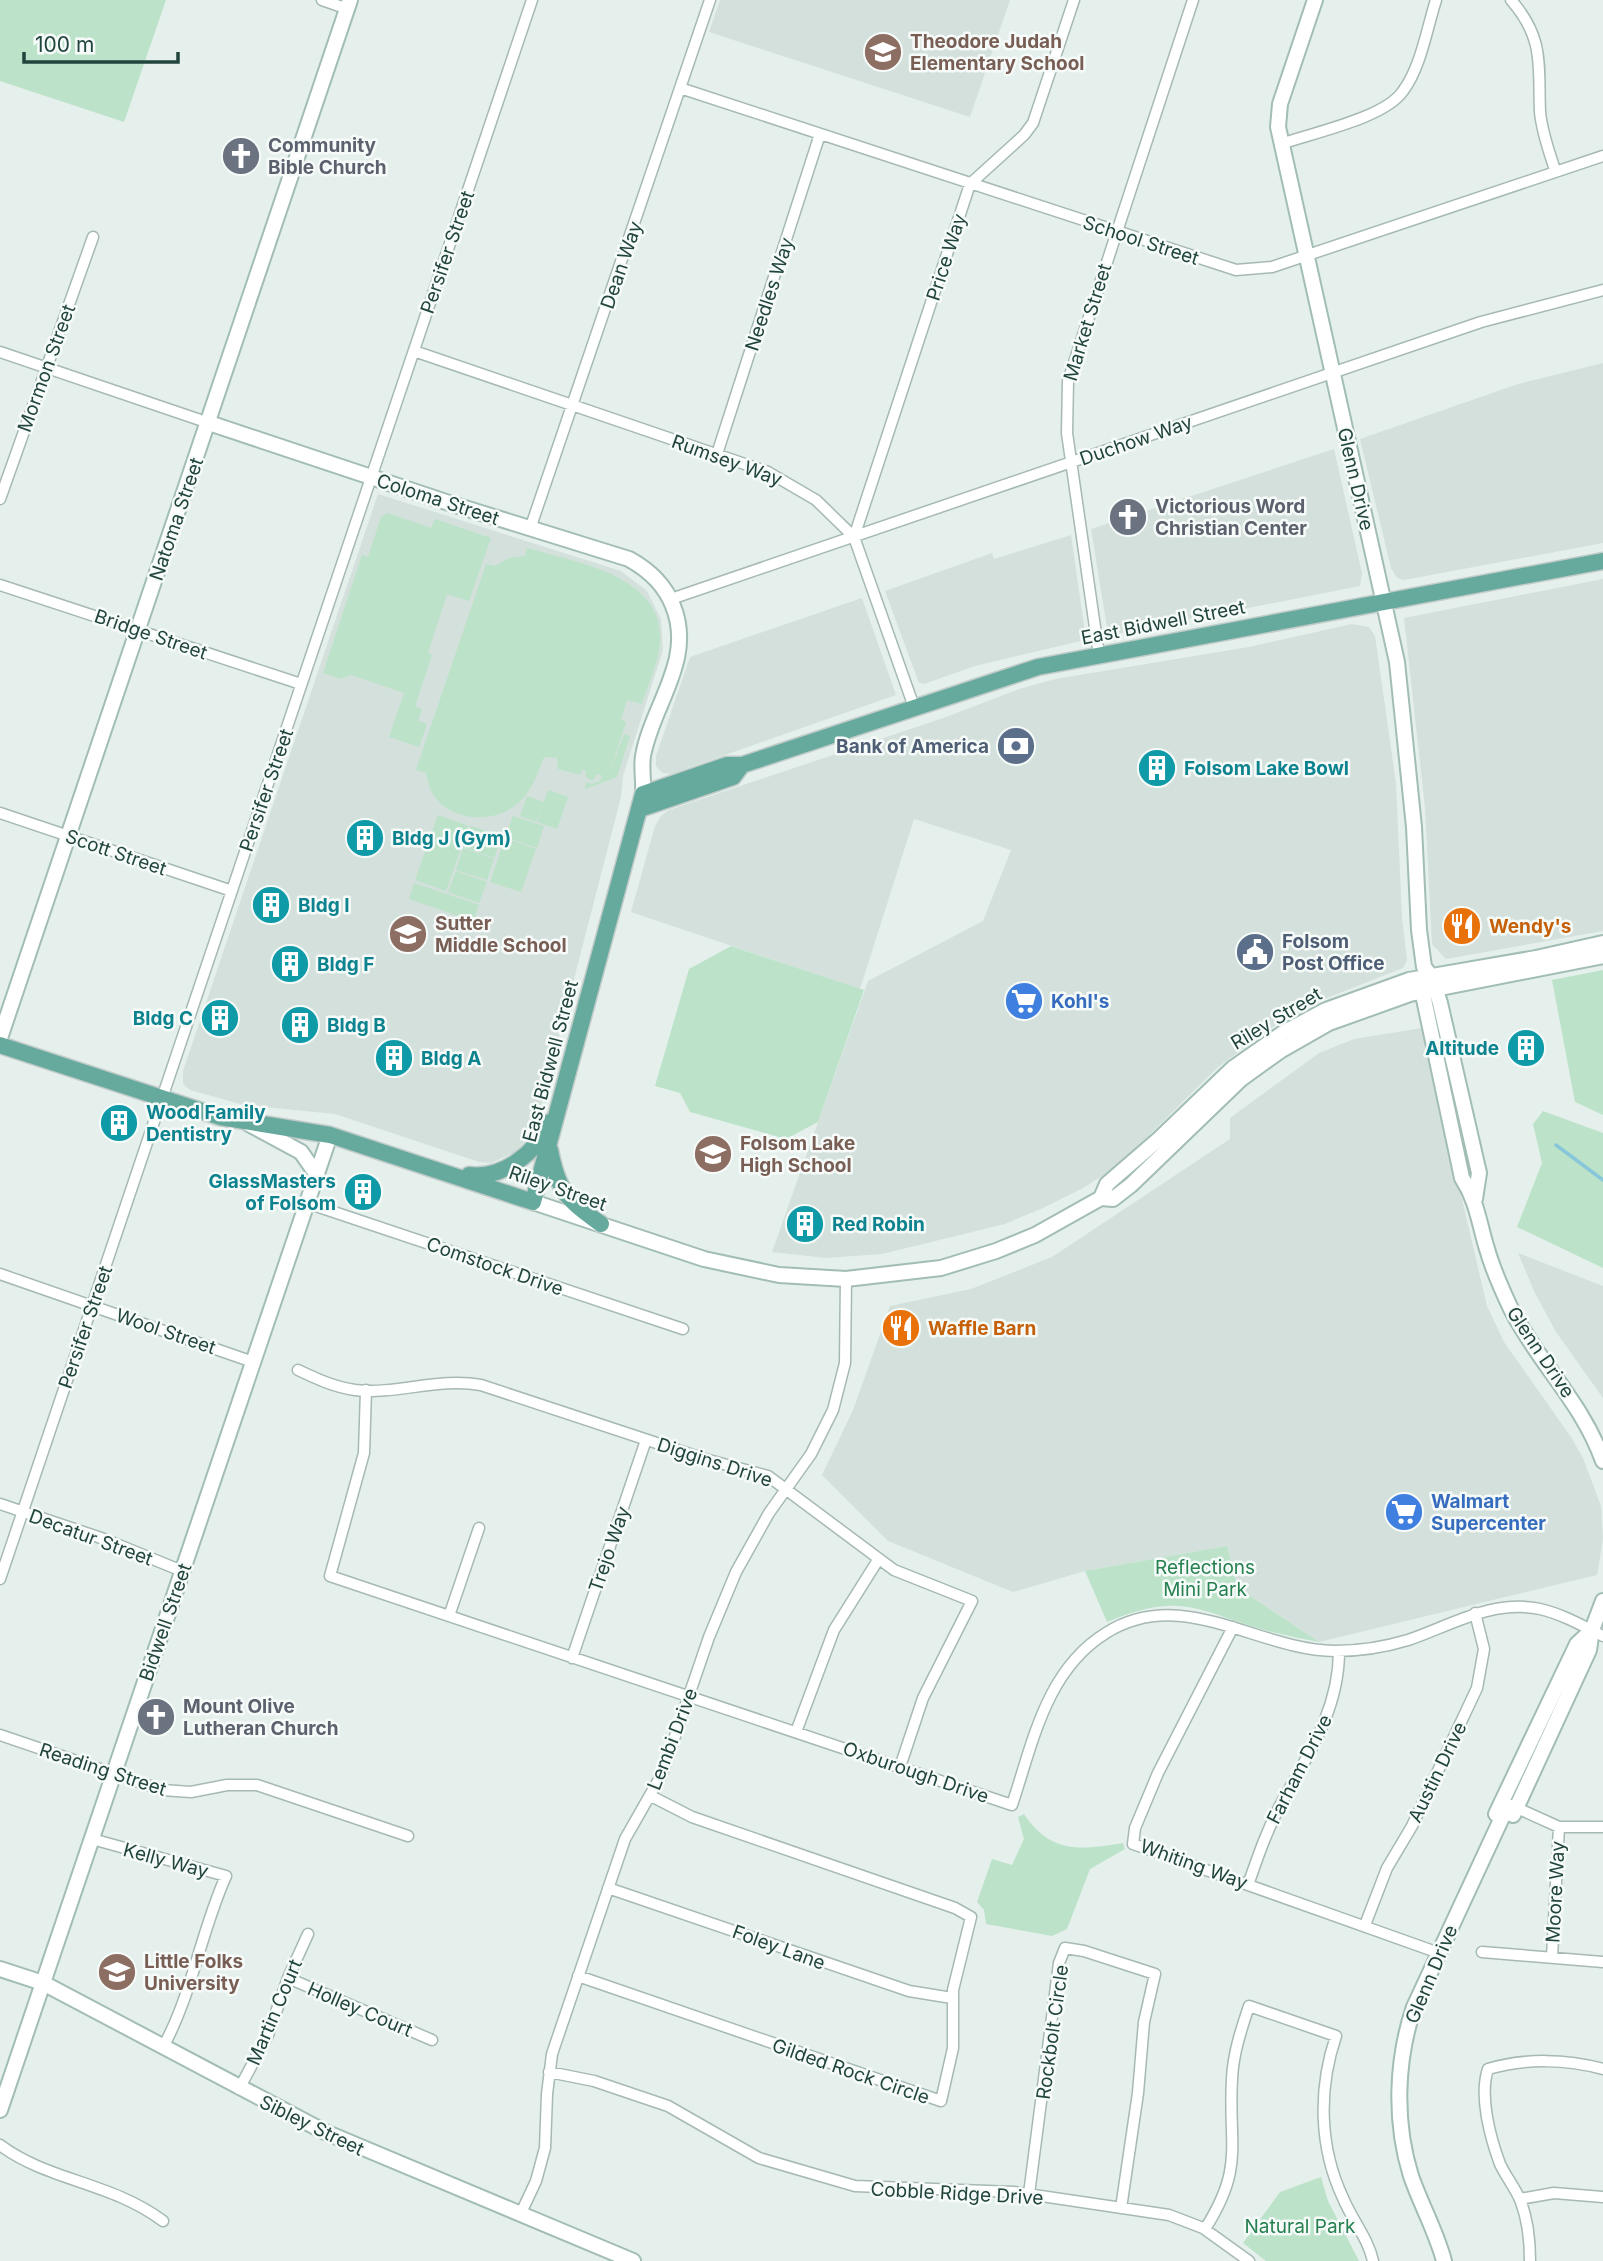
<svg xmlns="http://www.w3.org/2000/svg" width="1603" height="2261" viewBox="0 0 1603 2261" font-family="Inter,sans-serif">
	<rect width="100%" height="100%" fill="#e5f0ec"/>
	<path fill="#d3e0db" d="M720,0H1010L970,117L709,32Z
		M1603,363V543L1404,580L1397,578L1391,568L1360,439L1518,384Z
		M1334,449L1362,573L1360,586L1121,633L1107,628L1091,529Z
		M378,494L621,571L647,591L661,619L663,650L623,776L621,797L542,1103L523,1143L513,1153L491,1163L479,1162L335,1114L244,1105L190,1090L183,1084V1071Z
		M1071,535L1085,632L1081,641L975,666L924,684L919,683L885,591L992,553L994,559Z
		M1603,579V931L1446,959L1432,944L1425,808L1404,618Z
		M862,598L896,695L671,774L662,773L656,766V756L690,657Z
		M1352,624L1369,627L1375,636L1396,783L1402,917L1407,960L1403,968L1317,1002L1277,1024L1218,1067L1119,1165L1083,1188L1043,1208L1005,1224L882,1254L826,1258L772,1252L868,981L983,921L1011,850L914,819L860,989L631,912L655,826L661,816L669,810L946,717L1019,689L1055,679L1249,647Z
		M1422,1028L1487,1306L1504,1342L1571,1437L1583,1458L1601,1506L1603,1539L1597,1575L1319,1642L1238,1588L1227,1546L1085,1571L1013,1592L888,1541L822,1475L853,1410L890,1306L971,1289L1052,1257L1230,1139V1118L1319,1053L1354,1039Z
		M1518,1253L1603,1286V1398L1556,1332L1535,1293Z"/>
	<path fill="#bce3c9" d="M0,0H166L124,122L0,81Z
		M388,513L431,528L435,519L491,538L469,601L447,594L428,653L432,655L415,706L422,709L418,721L427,724L419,747L389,737L404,693L351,675L341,679L323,673L362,555L368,557L381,517Z
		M527,548C574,562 665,575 660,642C659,662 648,684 642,704L627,700L621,720L626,722L608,777L624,734L630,736L617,777L585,789L586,782L592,784L600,781L602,775L597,774L592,781L585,776L586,771L582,770L580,775L558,769L557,758L544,757C537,774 532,792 517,804C494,824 450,822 433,794C429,788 428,780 426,773L416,770L486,564L495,566L509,558L525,556Z
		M548,790L568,797L557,829L537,822L542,805L536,822L520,816L527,796L544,802Z
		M438,815L469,826L446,891L415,880Z
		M513,816L544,826L537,848L505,837Z
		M471,826L502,836L494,858L463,847Z
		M505,838L536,849L521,892L490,882Z
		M463,848L494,859L487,880L456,870Z
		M456,871L487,882L479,903L448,892Z
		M414,883L479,905L473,921L409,899Z
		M731,946L864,990L818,1122L786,1139L690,1112L680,1093L655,1086L689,969Z
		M1603,970V1115L1575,1102L1552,980Z
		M1543,1111L1603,1133V1268L1517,1227L1542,1163L1533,1124Z
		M1227,1546L1238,1588L1319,1642C1304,1639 1288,1636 1272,1632C1200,1613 1185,1589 1107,1622L1085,1571Z
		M1024,1814C1051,1854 1079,1850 1123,1843L1125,1849L1090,1869L1067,1929L1052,1936L986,1924L984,1910L977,1902L992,1859L1012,1865L1024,1839L1018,1817Z
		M1321,2177L1328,2201L1359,2261H1266L1243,2243L1280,2192Z"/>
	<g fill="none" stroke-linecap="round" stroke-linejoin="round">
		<path stroke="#88c7da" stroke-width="3.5" d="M1556,1145L1603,1180"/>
		<g stroke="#a6b9b4" stroke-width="13">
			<path id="street" d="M322,0L348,9
				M1511,0C1545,39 1538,65 1540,112C1542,133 1549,151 1555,170
				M680,88L1236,270L1272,267L1603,156
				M1281,144C1312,133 1385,118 1403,91C1421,67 1427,28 1436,0
				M414,351L768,472L816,500L854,537L914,707
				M0,352L209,423
				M717,454L820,134
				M0,499L93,237
				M530,529L710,0
				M854,537L970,184L1024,135L1033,123L1074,0
				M0,585L301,684
				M671,599L1481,322L1603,290
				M1099,655L1067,433L1068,381L1193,0
				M0,813L232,891
				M307,1203L683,1329
				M0,1274L253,1362
				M298,1370C317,1379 334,1387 355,1390C397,1395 438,1377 481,1385L705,1459L768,1476L894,1570L972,1601L923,1698L900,1767
				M366,1390L364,1453L330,1576L1012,1805C1033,1742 1046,1670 1106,1633C1183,1585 1256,1650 1335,1651C1360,1651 1385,1647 1408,1640C1452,1625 1492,1599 1540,1609C1562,1614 1583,1626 1603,1636
				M0,1504L104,1539L182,1571
				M0,1579L532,0
				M449,1616L479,1528
				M1233,1627L1158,1773L1135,1828L1133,1844L1439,1953
				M572,1658L646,1440
				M796,1732L834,1630L878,1560
				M0,1735L162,1790L191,1792L227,1785H257L408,1836
				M1517,1808L1559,1827H1603
				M92,1839L226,1876C201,1931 192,1995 163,2047
				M1248,1885C1258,1856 1268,1827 1283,1800C1310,1752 1339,1708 1339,1651
				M608,1888L909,1991L952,1998
				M1365,1925L1387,1868L1412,1826L1477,1688L1484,1649L1475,1613
				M1482,1952L1603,1962
				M1552,1957L1559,1827
				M578,1976L941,2101L953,2048V1990L971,1917L955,1908L692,1817L651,1796
				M288,1978L432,2040
				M549,2072L594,2081L668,2106L759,2158L855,2186L1014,2192L1169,2215L1203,2228L1249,2261
				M239,2089L268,2035L288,1978L308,1934
				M0,2145C48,2181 111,2182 163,2221
				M1029,2194L1059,1963L1065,1948L1084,1951L1155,1974L1144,2022L1138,2093L1121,2208
				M1520,2199L1554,2193L1603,2197
				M521,2213L536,2181L545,2148L547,2094L552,2054L625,1839L662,1774L709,1637L736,1572L769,1513L811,1454L833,1410L845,1363L846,1279
				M1205,2229C1245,2166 1228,2146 1232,2079C1233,2054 1241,2030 1249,2006L1336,2036C1318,2089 1319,2147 1343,2198C1352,2220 1368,2238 1373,2261
				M1530,2261C1530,2241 1528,2221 1521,2202C1516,2189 1506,2177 1500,2164C1490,2137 1479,2096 1488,2069C1525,2058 1567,2059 1603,2069"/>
		</g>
		<g stroke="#a2bdb5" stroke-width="18">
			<path id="secondary" d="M1315,0L1280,104L1278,127L1397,662L1414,827L1419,930L1424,967L1432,977L1440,1003L1479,1173L1475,1199
				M209,423L452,504L629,559C649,570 665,585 673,606C695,660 652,705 643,756C641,768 644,782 643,794
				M1421,985L1462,1178C1477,1201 1479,1223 1487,1249C1493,1270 1502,1290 1511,1309C1539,1364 1582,1402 1603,1461
				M0,1038L350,0
				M249,1124L301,1152L317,1175
				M1101,1198L1113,1199L1131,1185L1241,1079L1280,1051L1329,1023L1410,994L1603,956
				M533,1202L704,1259L779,1275L846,1279L941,1268L996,1251L1035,1235L1101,1198L1107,1184L1159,1139L1233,1068L1283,1033L1326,1010L1409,980L1536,958L1603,943
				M1496,1814L1577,1644L1592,1630
				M1513,1815L1589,1650L1592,1630L1603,1601
				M0,1969L43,1983L325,2132L633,2261
				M0,2110L330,1135
				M1444,2261C1436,2231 1421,2205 1411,2176C1394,2122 1396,2060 1414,2007L1505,1811L1510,1807L1517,1808"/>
		</g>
		<g stroke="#c1cbc9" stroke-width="19">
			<path id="primary" d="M640,809L733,777L742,765
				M0,1045L220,1117L330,1135L533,1202L643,794L727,765H742L1038,667L1603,561
				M550,1150C558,1192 567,1199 601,1224
				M469,1175C503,1179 536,1153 550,1122"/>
		</g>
		<use href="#street" stroke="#fff" stroke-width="10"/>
		<use href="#secondary" stroke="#fff" stroke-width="14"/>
		<use href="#primary" stroke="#65aa9d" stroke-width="16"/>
	</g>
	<defs>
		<g id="school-disc" transform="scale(2.0125)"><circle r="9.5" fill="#8d6e63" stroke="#f6fbf9"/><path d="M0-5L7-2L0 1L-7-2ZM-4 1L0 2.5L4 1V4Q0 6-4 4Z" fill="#fff"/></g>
		<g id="church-disc" transform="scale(2.0125)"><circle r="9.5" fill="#6b7280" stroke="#f6fbf9"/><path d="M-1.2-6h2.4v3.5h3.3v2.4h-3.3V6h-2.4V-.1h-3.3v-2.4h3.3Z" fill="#fff"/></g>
		<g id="bank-disc" transform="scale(2.0125)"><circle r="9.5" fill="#5c6f8a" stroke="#f6fbf9"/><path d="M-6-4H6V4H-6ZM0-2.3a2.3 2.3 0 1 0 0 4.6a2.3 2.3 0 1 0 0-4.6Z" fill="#fff"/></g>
		<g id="building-disc" transform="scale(2.0125)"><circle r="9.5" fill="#0f9aa8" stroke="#f6fbf9"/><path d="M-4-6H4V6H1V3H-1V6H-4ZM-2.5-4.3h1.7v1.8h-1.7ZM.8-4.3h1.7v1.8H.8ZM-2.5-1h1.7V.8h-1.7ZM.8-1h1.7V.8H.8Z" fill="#fff"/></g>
		<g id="restaurant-disc" transform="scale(2.0125)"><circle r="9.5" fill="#e8710a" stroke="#f6fbf9"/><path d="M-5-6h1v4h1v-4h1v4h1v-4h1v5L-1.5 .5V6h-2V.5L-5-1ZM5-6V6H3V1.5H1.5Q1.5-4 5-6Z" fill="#fff"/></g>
		<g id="civic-disc" transform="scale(2.0125)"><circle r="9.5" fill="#5c6f8a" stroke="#f6fbf9"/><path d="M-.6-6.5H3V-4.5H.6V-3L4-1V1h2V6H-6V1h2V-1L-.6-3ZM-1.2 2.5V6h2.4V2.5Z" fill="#fff"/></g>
		<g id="supermarket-disc" transform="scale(2.0125)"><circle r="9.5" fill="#3f7fe0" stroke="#f6fbf9"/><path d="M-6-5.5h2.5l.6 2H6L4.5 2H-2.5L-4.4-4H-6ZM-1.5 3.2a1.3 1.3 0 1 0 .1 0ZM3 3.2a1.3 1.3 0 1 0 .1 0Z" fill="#fff"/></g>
	</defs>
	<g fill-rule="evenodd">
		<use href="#school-disc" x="883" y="52"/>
		<use href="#church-disc" x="241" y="156"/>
		<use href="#church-disc" x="1128" y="517"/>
		<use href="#bank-disc" x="1016" y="746"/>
		<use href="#building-disc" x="1157" y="768"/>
		<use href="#building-disc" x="365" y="838"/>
		<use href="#building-disc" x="271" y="905"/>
		<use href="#restaurant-disc" x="1462" y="926"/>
		<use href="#school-disc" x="408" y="934"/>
		<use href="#civic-disc" x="1255" y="952"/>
		<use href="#building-disc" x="290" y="964"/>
		<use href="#supermarket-disc" x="1024" y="1001"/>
		<use href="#building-disc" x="220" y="1018"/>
		<use href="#building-disc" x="300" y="1025"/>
		<use href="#building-disc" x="1526" y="1048"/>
		<use href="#building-disc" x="394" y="1058"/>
		<use href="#building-disc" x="119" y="1123"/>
		<use href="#school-disc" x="713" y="1154"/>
		<use href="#building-disc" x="363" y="1192"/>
		<use href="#building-disc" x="805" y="1224"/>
		<use href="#restaurant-disc" x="901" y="1328"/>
		<use href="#supermarket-disc" x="1404" y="1512"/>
		<use href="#church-disc" x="156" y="1717"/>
		<use href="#school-disc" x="117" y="1972"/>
	</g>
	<g text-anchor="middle" stroke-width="5" stroke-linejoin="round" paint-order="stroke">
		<g font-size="19" font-weight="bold" fill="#785e54" stroke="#f6fbf9" text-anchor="start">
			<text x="910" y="48">Theodore Judah<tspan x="910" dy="22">Elementary School</tspan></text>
			<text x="435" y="930">Sutter<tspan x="435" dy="22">Middle School</tspan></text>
			<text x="740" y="1150">Folsom Lake<tspan x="740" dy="22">High School</tspan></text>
			<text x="144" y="1968">Little Folks<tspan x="144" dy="22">University</tspan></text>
		</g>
		<g font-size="19" font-weight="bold" fill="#5b616d" stroke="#f6fbf9" text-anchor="start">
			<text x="268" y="152">Community<tspan x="268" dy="22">Bible Church</tspan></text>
			<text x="1155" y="513">Victorious Word<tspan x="1155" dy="22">Christian Center</tspan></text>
			<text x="183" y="1713">Mount Olive<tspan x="183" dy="22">Lutheran Church</tspan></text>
		</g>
		<g font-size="19" fill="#21443d" stroke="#f6fbf9">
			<text transform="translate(1141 240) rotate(18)" y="7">School Street</text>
			<text transform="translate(447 252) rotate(-71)" y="7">Persifer Street</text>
			<text transform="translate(946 257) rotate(-72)" y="7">Price Way</text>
			<text transform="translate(621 265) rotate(-71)" y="7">Dean Way</text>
			<text transform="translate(769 294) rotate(-72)" y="7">Needles Way</text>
			<text transform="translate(1087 322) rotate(-73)" y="7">Market Street</text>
			<text transform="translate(46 368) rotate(-70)" y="7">Mormon Street</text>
			<text transform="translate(1136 440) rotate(-19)" y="7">Duchow Way</text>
			<text transform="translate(727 460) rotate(20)" y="7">Rumsey Way</text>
			<text transform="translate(1356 479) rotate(77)" y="7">Glenn Drive</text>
			<text transform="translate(438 499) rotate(18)" y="7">Coloma Street</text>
			<text transform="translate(176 519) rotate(-71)" y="7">Natoma Street</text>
			<text transform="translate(1163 622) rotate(-11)" y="7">East Bidwell Street</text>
			<text transform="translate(151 634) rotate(19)" y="7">Bridge Street</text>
			<text transform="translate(266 790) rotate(-71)" y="7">Persifer Street</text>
			<text transform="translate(116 852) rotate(19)" y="7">Scott Street</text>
			<text transform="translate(1276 1018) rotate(-31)" y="7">Riley Street</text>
			<text transform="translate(550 1061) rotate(-75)" y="7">East Bidwell Street</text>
			<text transform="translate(558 1188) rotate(19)" y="7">Riley Street</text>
			<text transform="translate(495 1266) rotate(19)" y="7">Comstock Drive</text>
			<text transform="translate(85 1327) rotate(-71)" y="7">Persifer Street</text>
			<text transform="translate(166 1331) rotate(19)" y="7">Wool Street</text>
			<text transform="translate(1541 1352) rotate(56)" y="7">Glenn Drive</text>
			<text transform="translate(715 1462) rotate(18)" y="7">Diggins Drive</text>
			<text transform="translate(91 1537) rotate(20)" y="7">Decatur Street</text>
			<text transform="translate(609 1549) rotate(-71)" y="7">Trejo Way</text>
			<text transform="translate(165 1622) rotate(-71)" y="7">Bidwell Street</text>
			<text transform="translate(672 1739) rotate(-69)" y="7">Lembi Drive</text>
			<text transform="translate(103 1769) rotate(18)" y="7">Reading Street</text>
			<text transform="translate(1299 1769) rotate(-63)" y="7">Farham Drive</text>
			<text transform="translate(916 1772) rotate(19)" y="7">Oxburough Drive</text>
			<text transform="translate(1437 1772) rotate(-64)" y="7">Austin Drive</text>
			<text transform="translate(166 1860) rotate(15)" y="7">Kelly Way</text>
			<text transform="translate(1194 1864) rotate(20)" y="7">Whiting Way</text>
			<text transform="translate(1555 1892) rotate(-87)" y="7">Moore Way</text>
			<text transform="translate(779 1947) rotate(20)" y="7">Foley Lane</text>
			<text transform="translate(1431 1974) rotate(-67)" y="7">Glenn Drive</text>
			<text transform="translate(360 2009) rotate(23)" y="7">Holley Court</text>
			<text transform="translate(274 2012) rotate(-67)" y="7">Martin Court</text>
			<text transform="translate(1052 2032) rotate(-82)" y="7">Rockbolt Circle</text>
			<text transform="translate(851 2071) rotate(19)" y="7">Gilded Rock Circle</text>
			<text transform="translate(312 2125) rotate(26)" y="7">Sibley Street</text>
			<text transform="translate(957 2193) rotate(3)" y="7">Cobble Ridge Drive</text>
		</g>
		<g font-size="19" font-weight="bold" fill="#4e5e75" stroke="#f6fbf9" text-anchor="end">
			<text x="989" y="753">Bank of America</text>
			<text x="1282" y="948" text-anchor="start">Folsom<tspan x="1282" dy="22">Post Office</tspan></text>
		</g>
		<g font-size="19" font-weight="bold" fill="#0d838f" stroke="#f6fbf9" text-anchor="start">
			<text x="1184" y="775">Folsom Lake Bowl</text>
			<text x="392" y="845">Bldg J (Gym)</text>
			<text x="298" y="912">Bldg I</text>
			<text x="317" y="971">Bldg F</text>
			<text x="193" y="1025" text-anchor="end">Bldg C</text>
			<text x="327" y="1032">Bldg B</text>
			<text x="1499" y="1055" text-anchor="end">Altitude</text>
			<text x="421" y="1065">Bldg A</text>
			<text x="146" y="1119">Wood Family<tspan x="146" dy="22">Dentistry</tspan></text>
			<text x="336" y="1188" text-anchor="end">GlassMasters<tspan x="336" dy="22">of Folsom</tspan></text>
			<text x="832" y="1231">Red Robin</text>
		</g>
		<g font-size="19" font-weight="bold" fill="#c56008" stroke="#f6fbf9" text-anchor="start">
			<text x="1489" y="933">Wendy's</text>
			<text x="928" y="1335">Waffle Barn</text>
		</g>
		<g font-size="19" font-weight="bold" fill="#366cbe" stroke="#f6fbf9" text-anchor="start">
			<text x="1051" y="1008">Kohl's</text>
			<text x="1431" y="1508">Walmart<tspan x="1431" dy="22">Supercenter</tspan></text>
		</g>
		<g font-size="19" fill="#268050" stroke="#f6fbf9">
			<text x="1205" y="1574">Reflections<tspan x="1205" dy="22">Mini Park</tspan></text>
			<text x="1300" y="2233">Natural Park</text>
		</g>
	</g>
	<path d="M24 52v10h154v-10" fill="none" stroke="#21443d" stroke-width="3.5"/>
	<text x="35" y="52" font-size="21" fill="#21443d" stroke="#f6fbf9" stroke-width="5" paint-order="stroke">100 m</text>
</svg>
